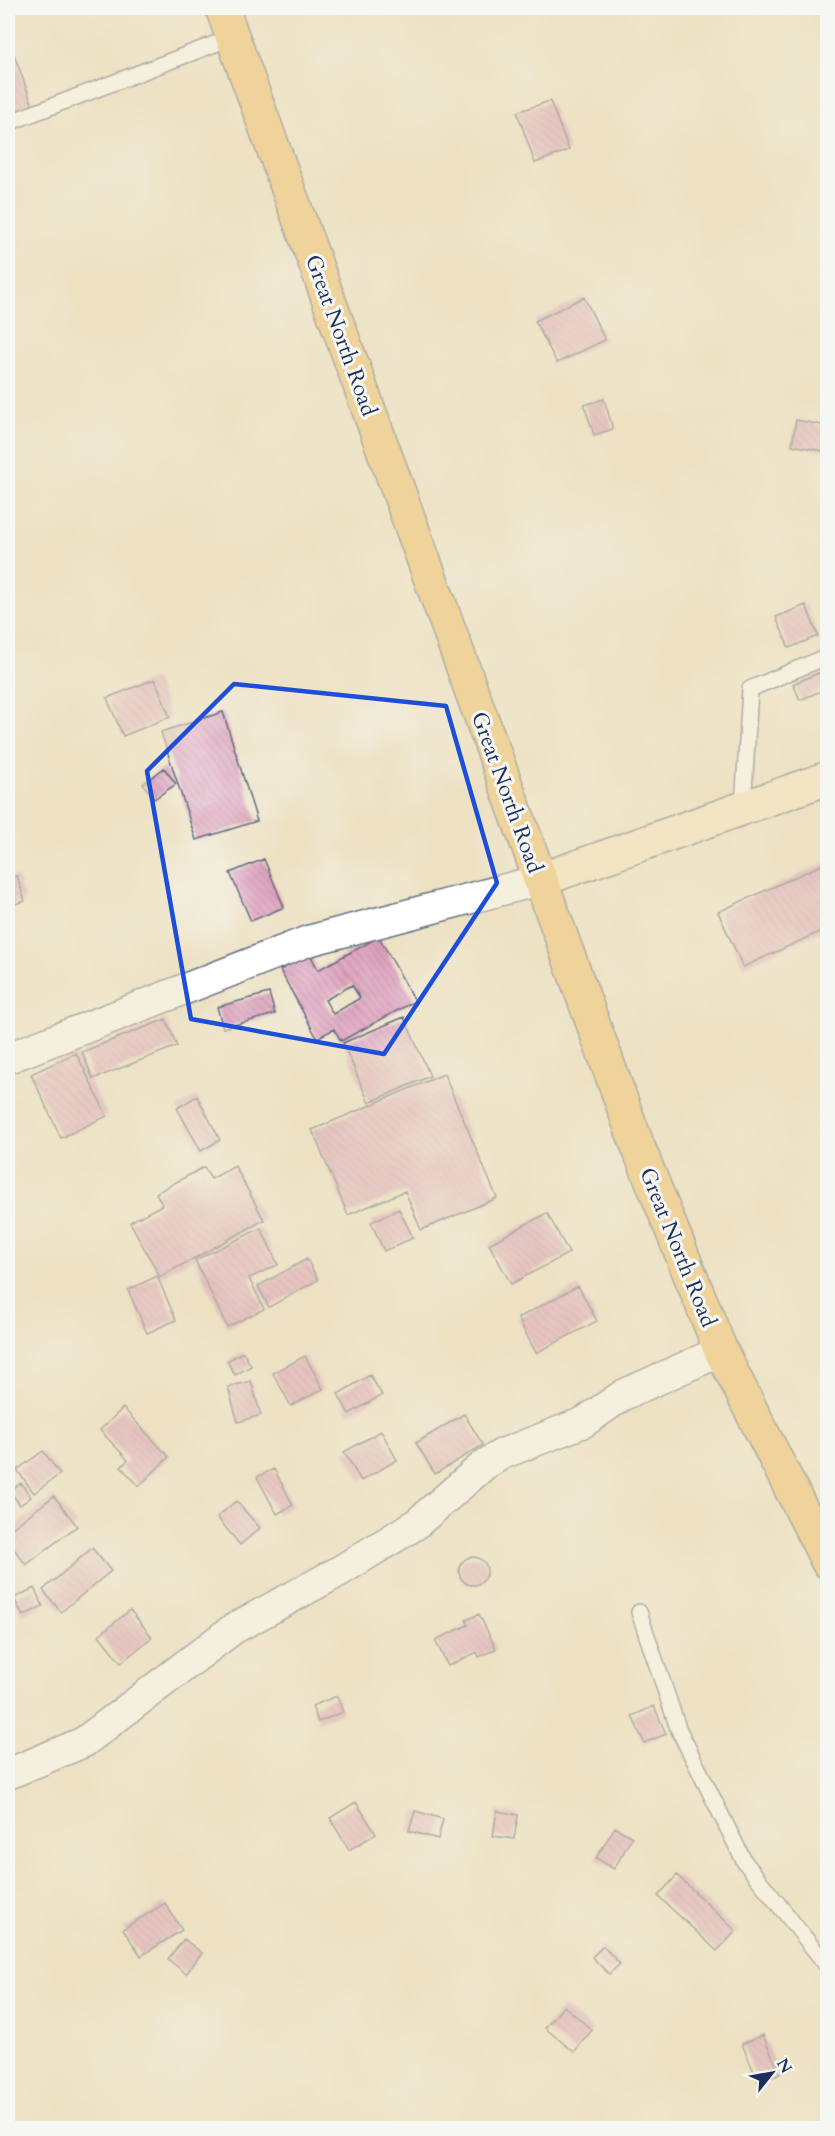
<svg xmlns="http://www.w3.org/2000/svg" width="835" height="2136" viewBox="0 0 835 2136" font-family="Cardo,serif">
	<defs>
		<pattern id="building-back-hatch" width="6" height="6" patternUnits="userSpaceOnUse" patternTransform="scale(1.5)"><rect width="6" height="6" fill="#df9ebb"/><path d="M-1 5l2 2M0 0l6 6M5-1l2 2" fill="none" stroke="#b4819b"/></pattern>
	</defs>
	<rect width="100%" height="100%" fill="#f6f6f2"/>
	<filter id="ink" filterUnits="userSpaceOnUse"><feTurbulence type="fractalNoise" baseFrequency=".0167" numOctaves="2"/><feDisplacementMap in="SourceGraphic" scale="12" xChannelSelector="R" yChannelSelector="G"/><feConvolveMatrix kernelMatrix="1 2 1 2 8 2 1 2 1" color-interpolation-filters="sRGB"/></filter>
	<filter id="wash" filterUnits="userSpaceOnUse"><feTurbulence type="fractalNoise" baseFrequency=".008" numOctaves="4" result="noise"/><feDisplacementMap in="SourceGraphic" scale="24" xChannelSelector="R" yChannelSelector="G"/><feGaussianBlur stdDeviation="1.35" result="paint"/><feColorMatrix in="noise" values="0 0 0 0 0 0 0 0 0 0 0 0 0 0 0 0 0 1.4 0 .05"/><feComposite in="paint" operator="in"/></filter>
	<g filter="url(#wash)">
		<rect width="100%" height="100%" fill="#ede1c2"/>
		<g id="blocks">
			<path fill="url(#building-back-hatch)" fill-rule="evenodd" d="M8,38L34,109L8,119Z
				M550,101L569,150L535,163L517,112Z
				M584,297L605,340L557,363L535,321Z
				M604,399L613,429L594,435L584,405Z
				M796,420L828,426V452L792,445Z
				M806,605L818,636L789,648L776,617Z
				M828,669V688L800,700L793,684Z
				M155,679L170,717L123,736L107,698Z
				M223,712L257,821L196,840L161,732Z
				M164,768L176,784L154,799L143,784Z
				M264,859L284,907L251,921L230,873Z
				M828,862V928L743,967L718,912Z
				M17,876L25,901L8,906V878Z
				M379,937L415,1001L341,1041L334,1029L317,1038L280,970L310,954L318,970ZM352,985L360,998L333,1014L325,1000Z
				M269,993L275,1014L223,1028L217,1007Z
				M404,1017L430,1076L369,1103L343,1043Z
				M166,1019L177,1046L93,1079L82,1052Z
				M76,1053L107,1116L61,1138L31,1074Z
				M444,1074L497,1198L421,1230L405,1191L348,1215L312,1130Z
				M197,1096L220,1140L201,1151L177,1108Z
				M235,1166L264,1220L160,1277L130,1222L162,1205L156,1193L204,1167L211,1179Z
				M399,1209L413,1238L384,1251L371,1222Z
				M547,1213L569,1253L511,1284L489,1244Z
				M261,1228L278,1265L249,1278L264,1309L227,1327L195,1260Z
				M307,1259L318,1280L269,1307L258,1286Z
				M157,1276L176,1320L147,1333L128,1290Z
				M578,1286L597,1321L536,1353L518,1318Z
				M243,1352L251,1366L235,1375L227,1361Z
				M305,1356L323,1389L291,1406L273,1373Z
				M370,1375L382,1395L349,1414L338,1394Z
				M251,1381L261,1415L238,1422L228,1387Z
				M123,1408L169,1457L139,1486L121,1467L128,1460L100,1430Z
				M464,1414L483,1445L435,1474L416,1443Z
				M381,1431L397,1460L361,1481L344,1452Z
				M43,1451L60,1474L34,1493L17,1470Z
				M274,1469L293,1505L277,1514L257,1477Z
				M21,1483L31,1497L20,1505L10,1491Z
				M54,1496L77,1526L26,1565L8,1541V1531Z
				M236,1501L260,1528L240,1545L217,1517Z
				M92,1548L111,1571L61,1612L43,1590Z
				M459 1571a14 14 0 1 1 28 0a14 14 0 1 1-28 0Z
				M34,1588L43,1606L23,1616L14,1598Z
				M130,1610L152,1637L121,1663L99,1635Z
				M479,1614L496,1649L479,1657L477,1652L448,1666L435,1640L468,1625L466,1620Z
				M337,1696L343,1712L318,1722L312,1706Z
				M654,1706L666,1734L644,1743L632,1716Z
				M356,1802L376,1834L349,1850L330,1818Z
				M415,1811L443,1819L438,1839L409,1831Z
				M497,1811L518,1815L514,1839L493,1836Z
				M615,1827L632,1837L614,1869L596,1858Z
				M677,1875L736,1931L717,1951L658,1896Z
				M165,1903L182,1930L141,1956L123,1929Z
				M184,1939L202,1953L186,1974L168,1959Z
				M603,1946L620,1964L609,1974L592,1957Z
				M564,2006L592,2030L574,2052L545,2028Z
				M763,2035L780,2074L759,2083L742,2044Z"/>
		</g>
	</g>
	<g filter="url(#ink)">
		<use href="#blocks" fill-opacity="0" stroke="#646d81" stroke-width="1.5"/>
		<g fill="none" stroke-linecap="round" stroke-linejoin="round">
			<g stroke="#646d81" stroke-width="18">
				<path id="lane" d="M8,123L233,37
					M743,809L750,689L828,656
					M639,1612L678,1728L744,1861L828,1967"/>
			</g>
			<g stroke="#646d81" stroke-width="33">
				<path id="street" d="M8,1058L308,941L540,880
					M8,1774L84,1742L233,1629L338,1572L415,1525L484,1465L502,1454L584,1422L623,1395L721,1351"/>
			</g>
			<g stroke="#646d81" stroke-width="36">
				<path id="secondary" d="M540,880L828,778"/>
			</g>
			<g stroke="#646d81" stroke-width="36">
				<path id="highway" d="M222,8L637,1144L721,1351L828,1562"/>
			</g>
			<use href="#lane" stroke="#fff" stroke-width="15"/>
			<use href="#street" stroke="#fff" stroke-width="30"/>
			<use href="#secondary" stroke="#fae7c3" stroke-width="33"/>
			<use href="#highway" stroke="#f2c26a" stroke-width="33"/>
		</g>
	</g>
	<path d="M0 0H835V2136H0ZM234,684L446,706L497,883L384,1054L191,1019L147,771Z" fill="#ede1c2" fill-opacity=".55" fill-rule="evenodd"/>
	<path fill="none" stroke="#1d4ed8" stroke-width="4.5" stroke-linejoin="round" d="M234,684L446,706L497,883L384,1054L191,1019L147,771Z"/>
	<g text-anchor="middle" stroke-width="6" stroke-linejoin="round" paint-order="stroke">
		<g font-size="22" fill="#1b2f5e" stroke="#f6f6f2">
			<text transform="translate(342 335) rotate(70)" y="8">Great North Road</text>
			<text transform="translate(508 792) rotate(70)" y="8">Great North Road</text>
			<text transform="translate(679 1247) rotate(68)" y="8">Great North Road</text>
		</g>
	</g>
	<rect width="835" height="2136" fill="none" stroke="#f6f6f2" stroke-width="30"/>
	<g transform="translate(772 2073) rotate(59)" stroke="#f6f6f2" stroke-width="4.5" paint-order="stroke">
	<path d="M0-4.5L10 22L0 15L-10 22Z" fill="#1b2f5e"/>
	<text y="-9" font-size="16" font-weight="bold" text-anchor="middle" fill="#1b2f5e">N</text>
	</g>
</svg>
